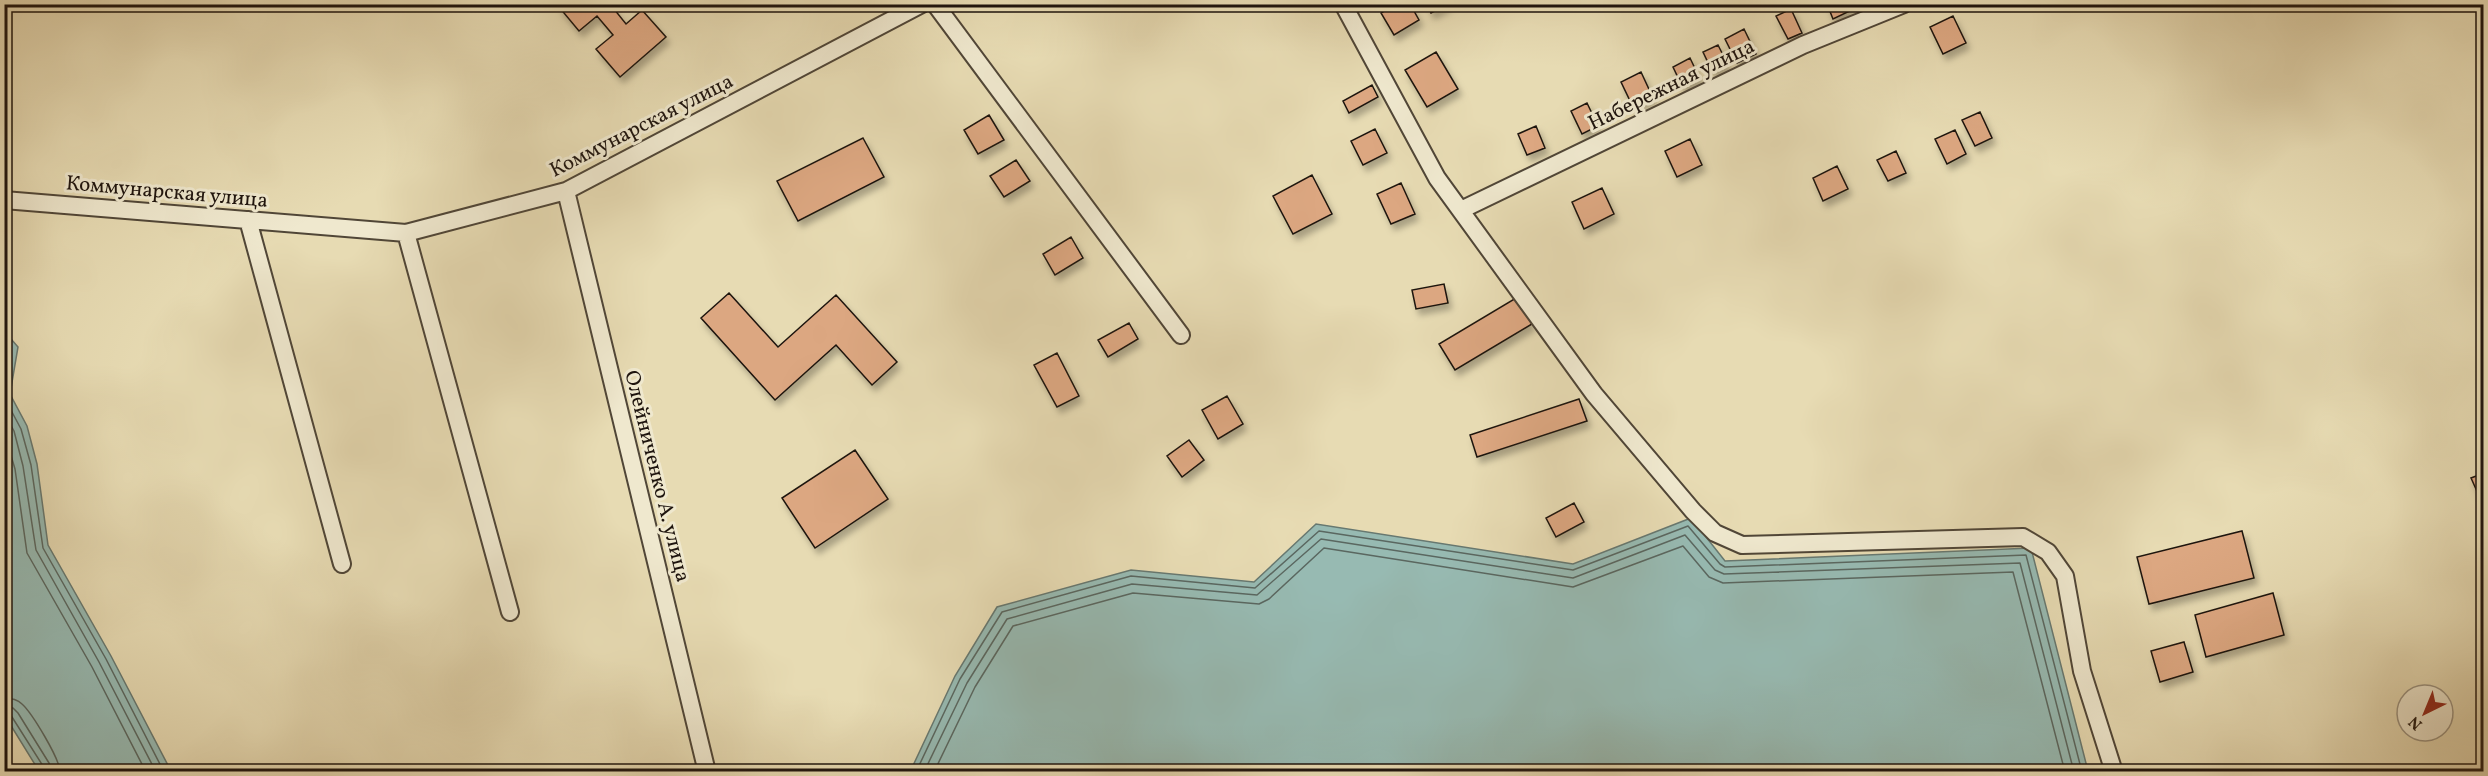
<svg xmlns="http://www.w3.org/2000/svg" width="2488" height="776" viewBox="0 0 2488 776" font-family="Vollkorn,serif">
	<defs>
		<filter id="shadow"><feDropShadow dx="3.5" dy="6" stdDeviation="3" flood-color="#0004"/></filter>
	</defs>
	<rect width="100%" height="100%" fill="#e7dbb3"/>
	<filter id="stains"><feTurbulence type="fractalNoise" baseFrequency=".00333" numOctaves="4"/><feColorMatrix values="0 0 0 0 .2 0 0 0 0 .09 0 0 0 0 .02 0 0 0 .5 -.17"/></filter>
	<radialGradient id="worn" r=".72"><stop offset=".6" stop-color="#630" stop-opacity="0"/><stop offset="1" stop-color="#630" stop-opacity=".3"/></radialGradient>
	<path fill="#97bab2" stroke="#677870" stroke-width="1.5" d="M5,332L18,347L10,394L27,426L37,464L48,545L111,656L171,771H39L5,716Z
		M1691,518L1725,561L2031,548L2088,771L910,772L955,676L997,607L1131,570L1254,582L1316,524L1573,564Z"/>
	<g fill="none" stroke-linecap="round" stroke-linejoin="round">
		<path stroke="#5a6760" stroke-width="1.5" d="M4,397L21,429L31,465L43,548L106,659L164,772
			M4,413L14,431L23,466L36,550L99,662L156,772
			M4,432L15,469L27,553L92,667L146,772
			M4,698C11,698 17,699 22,704C32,713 60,759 60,772
			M4,707L13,708L18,713L49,763L51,772
			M4,714L12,717L43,766L44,772
			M916,772L960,679L1002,612L1131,576L1255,588L1319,531L1573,570L1688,526L1720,564L1725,567L2026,555L2082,772
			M924,772L967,683L1007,619L1132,584L1257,595L1321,539L1573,578L1685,535L1715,570L1724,574L2020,563L2074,772
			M934,772L975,687L1013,626L1133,593L1259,604L1269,599L1324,548L1573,587L1683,546L1709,577L1723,583L2013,572L2065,772"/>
	</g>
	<path fill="#dca781" stroke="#1e140e" stroke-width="1.5" filter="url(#shadow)" d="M561,4H610L626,24L642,10L666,37L620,77L596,49L613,35L597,16L579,31L559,7Z
		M1396,4H1410L1419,20L1394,35L1381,13Z
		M1427,4H1449L1431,13Z
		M1827,4H1851L1854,9L1833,19Z
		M1791,9L1802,33L1788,39L1776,16Z
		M1953,16L1966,43L1943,54L1930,27Z
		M1744,29L1756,54L1737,63L1725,39Z
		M1718,45L1728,65L1713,73L1703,52Z
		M1436,52L1458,89L1427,107L1405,70Z
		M1690,58L1700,79L1683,88L1673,67Z
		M1641,72L1653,98L1633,107L1621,82Z
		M1372,85L1378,97L1349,113L1343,101Z
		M1587,103L1598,126L1582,134L1571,111Z
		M1980,112L1992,138L1975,146L1962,120Z
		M989,115L1004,140L978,154L964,130Z
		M1536,126L1545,148L1527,155L1518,134Z
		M1375,129L1387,153L1363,165L1351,141Z
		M1955,130L1966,154L1947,164L1935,139Z
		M863,138L884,177L798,221L777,181Z
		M1690,139L1702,165L1677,177L1665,151Z
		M1896,151L1906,173L1888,181L1877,160Z
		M1016,160L1030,181L1004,197L990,176Z
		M1837,166L1848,189L1823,201L1813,178Z
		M1312,175L1332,214L1293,234L1273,196Z
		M1401,183L1415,214L1391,224L1377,194Z
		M1602,188L1614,214L1584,229L1572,202Z
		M1071,237L1083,258L1055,275L1043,254Z
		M1444,284L1448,303L1416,309L1412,290Z
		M729,293L778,347L836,295L897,362L872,385L836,345L775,400L701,318Z
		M1516,298L1532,324L1455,370L1439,344Z
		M1129,323L1138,339L1108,357L1098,340Z
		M1057,353L1079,396L1057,407L1034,365Z
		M1227,396L1243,424L1218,439L1202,410Z
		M1579,399L1587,421L1477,457L1470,435Z
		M1189,440L1204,460L1182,477L1167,456Z
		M855,450L888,499L815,548L782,498Z
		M2484,473V496L2480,498L2471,478Z
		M1574,503L1584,522L1556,537L1546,518Z
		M2242,531L2254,578L2149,604L2137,557Z
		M2273,593L2284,635L2206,657L2195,615Z
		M2184,642L2193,672L2160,682L2151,651Z"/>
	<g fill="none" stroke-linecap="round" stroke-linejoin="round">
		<g stroke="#504637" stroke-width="20">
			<path id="street" d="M935,4L1181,335
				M1343,4L1437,178L1594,394L1693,511L1715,533L1742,545L2023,537L2048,552L2065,576L2082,671L2114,772
				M566,191L707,772
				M4,200L406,233L566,191L922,4
				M1461,210L1803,45L1904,4
				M248,220L342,564
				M406,233L510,612"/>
		</g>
		<use href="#street" stroke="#efe8ce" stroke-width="16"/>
	</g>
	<g text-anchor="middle" stroke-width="6" stroke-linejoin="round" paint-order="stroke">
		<g font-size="21" fill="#1e140e" stroke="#efe8ce">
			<text transform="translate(1671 84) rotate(-26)" y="7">Набережная улица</text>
			<text transform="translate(641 125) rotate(-27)" y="7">Коммунарская улица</text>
			<text transform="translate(167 191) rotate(5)" y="7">Коммунарская улица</text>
			<text transform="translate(658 476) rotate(76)" y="7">Олейниченко А. улица</text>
		</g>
	</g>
	<rect width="2488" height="776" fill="none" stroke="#e7dbb3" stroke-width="24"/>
	<rect x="6" y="6" width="2476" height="764" fill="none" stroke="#1e140e" stroke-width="3"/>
	<rect x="12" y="12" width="2464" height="752" fill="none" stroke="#1e140e" stroke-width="1.5"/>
	<g transform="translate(2425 713) rotate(223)"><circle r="28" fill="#efe8ce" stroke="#9b9381" stroke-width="1.5"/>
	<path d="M0-4.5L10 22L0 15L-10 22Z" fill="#8f2418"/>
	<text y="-9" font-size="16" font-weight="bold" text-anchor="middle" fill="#1e140e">N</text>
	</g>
	<rect width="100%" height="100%" filter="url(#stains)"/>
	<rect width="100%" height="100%" fill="url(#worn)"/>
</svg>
